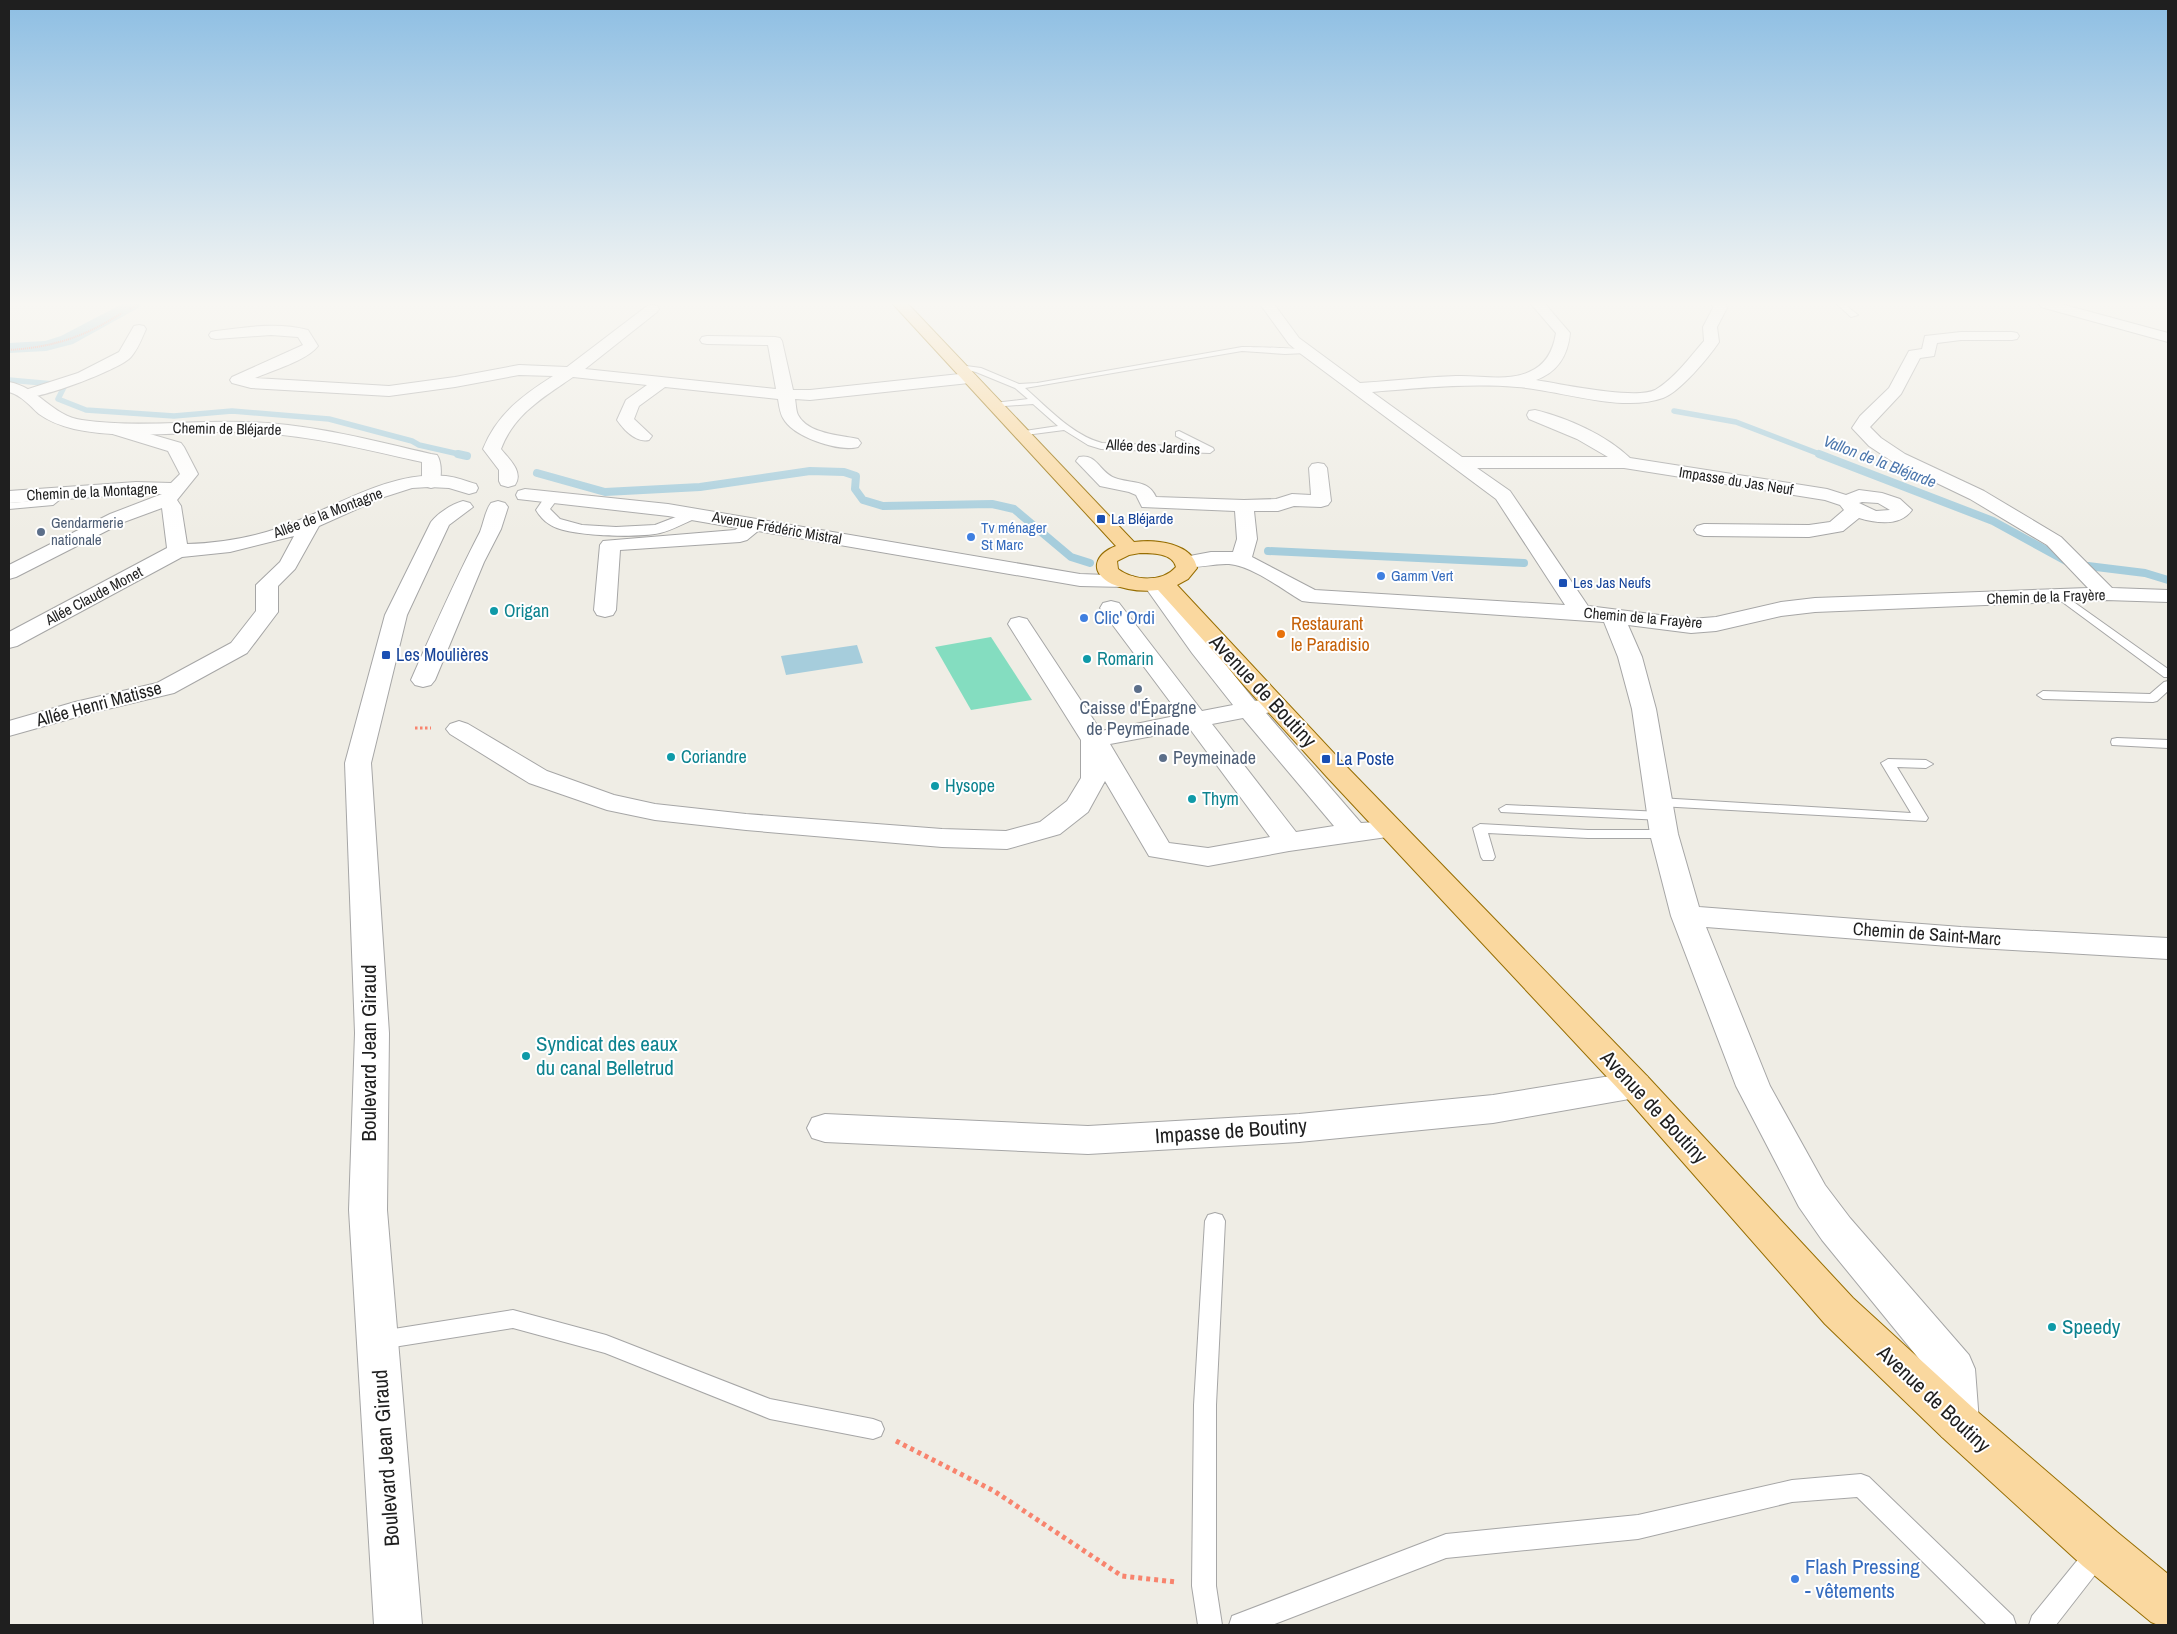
<svg xmlns="http://www.w3.org/2000/svg" width="2177" height="1634" viewBox="0 0 2177 1634" font-family="'Archivo Narrow',sans-serif">
	<rect width="100%" height="100%" fill="#efede5"/>
	<path fill="#84ddc0" d="M991,637L1032,700L971,710L935,647Z"/>
	<path fill="#a6cddc" d="M857,645L863,663L786,675L781,656Z"/>
	<g fill="none" stroke-linecap="round" stroke-linejoin="round">
		<path stroke="#a6cddc" stroke-width="5.5" d="M9,380L65,385L58,399L86,410L174,416L232,411L329,419L412,441L419,445L463,455
			M1674,411L1736,422L1822,455"/>
		<path stroke="#a6cddc" stroke-width="8" d="M458,454L467,456
			M1819,454L1993,521L2066,561
			M537,473L605,492L700,487L810,471L844,472L856,476L855,489L863,500L883,506L992,504L1014,509L1071,557L1090,563
			M1268,551L1524,563
			M2088,566L2145,573L2168,580"/>
		<path fill="#a6cddc" fill-rule="evenodd" d="M122,304H142L140,307L73,344L46,351L9,353V343L45,341L61,336Z"/>
		<g stroke="#a6a6a6" stroke-width="2">
			<path id="service" d="M1837,304H1844L1858,315L1851,317Z
				M1242,347C1253,347 1305,348 1310,351L1306,353L1285,354L1242,351L1025,388C1048,408 1072,435 1102,443L1197,447L1176,436V432L1179,431L1213,448L1214,450L1210,453L1101,449L1088,445L1064,430L1018,436V432L1058,426L1033,404L991,407V403H994L1028,399L1015,388L976,372L955,367L959,365L981,368L1019,384L1037,383Z
				M63,490L68,493L53,505L9,509V503L47,500Z
				M2061,593L2168,669V677H2164L2057,598L2056,596Z
				M2168,681V691L2157,701L2153,702L2043,699L2037,695L2043,691L2150,694L2164,682Z
				M2117,738L2168,740V748L2112,745L2111,742L2112,739Z
				M1888,759L1926,760L1933,764L1926,768L1897,767L1928,818L1926,821L1659,806L1652,802L1659,798L1911,813L1881,763Z
				M1506,805L1662,812L1669,816L1662,820L1501,812L1499,809Z
				M1480,824L1588,830H1664L1671,834L1664,838H1588L1488,833L1495,857L1493,860H1483L1481,857L1473,828Z
				M1215,1213L1222,1215L1225,1221L1216,1405V1586L1222,1625H1198L1192,1586L1194,1405L1205,1221L1208,1215Z
				M513,1310L606,1335L770,1399L873,1419L881,1422L884,1429L881,1436L873,1439L770,1419L605,1353L513,1328L381,1349L374,1347L371,1340L374,1333L381,1331Z
				M1861,1474L1869,1477L2013,1616L2016,1625H1987L1857,1497L1792,1502L1638,1539L1446,1558L1272,1625H1229L1232,1616L1446,1534L1638,1515L1792,1480Z
				M2097,1542L2105,1546L2109,1554L2105,1562L2056,1625H2029L2032,1616L2089,1546Z"/>
		</g>
		<g stroke="#a6a6a6" stroke-width="2">
			<path id="pedestrian" d="M552,493L559,497L550,509L560,519L582,525L616,527L655,525L694,510L701,514L699,517C686,522 673,530 660,533C638,538 567,537 549,524C544,521 539,515 536,510L547,494Z"/>
		</g>
		<g stroke="#a6a6a6" stroke-width="2">
			<path id="minor" d="M1260,304H1274L1299,338L1360,383C1392,381 1424,377 1456,376C1480,375 1507,382 1529,372C1546,365 1553,351 1556,333L1531,304H1545L1570,333C1568,355 1558,372 1536,380C1560,384 1635,400 1655,390C1674,379 1690,357 1704,341L1703,327L1713,308L1712,304H1726L1727,308L1717,327L1719,342C1709,357 1680,392 1663,398C1621,413 1560,390 1517,387C1469,383 1420,388 1372,392L1462,457H1608L1577,439L1529,419L1527,415L1529,411L1535,410C1568,418 1606,435 1630,458L1827,489L1846,495L1859,490L1882,493L1900,499L1912,510C1900,527 1876,523 1859,518L1843,531L1809,537L1704,536L1697,534L1694,530L1697,526L1704,524L1809,525L1830,522L1844,510L1840,505L1825,500L1624,468H1477L1510,491L1588,606L1691,619L1716,617L1781,602L1815,598L2088,588L2047,545L1970,499L1893,462L1869,446L1852,428L1860,416L1889,388L1909,351L1922,349L1925,336L1961,332H2012L2017,333L2019,336L2017,339L2012,340H1961L1937,343L1934,356L1920,358L1901,394L1870,427L1881,438L1905,454L1984,491L2061,537L2112,588L2168,590V602L2106,600L1815,612L1781,616L1716,631L1691,633L1628,625L1642,657L1656,709L1678,834L1699,907L1961,927L2168,938V959L1961,947L1706,927L1770,1086L1825,1185L1850,1218L1969,1355L1975,1369L1979,1422L1972,1437L1957,1443L1942,1437L1935,1422L1933,1376L1822,1240L1799,1207L1736,1086L1671,916L1650,834L1632,709L1618,657L1604,622L1310,602L1302,601C1282,589 1252,566 1229,564C1212,563 1195,570 1179,566L1176,562L1179,558L1211,552H1233L1237,539L1235,511L1142,507L1136,495L1129,492L1100,486L1076,461L1079,457C1097,453 1100,473 1115,478C1131,484 1148,479 1156,497L1244,500L1276,499L1292,494L1311,495L1309,468L1312,464L1318,463L1324,464L1327,468L1331,501L1328,505L1321,507L1294,506L1278,511H1254L1257,539L1252,557L1315,590L1565,605L1496,499L1301,354L1289,344ZM1862,502L1878,503L1890,510L1876,511L1859,503Z
				M2039,304H2061L2168,333V342L2041,307Z
				M652,305L657,306L659,309L657,312L585,369L776,389L768,345L707,344L702,343L700,340L702,337L707,336L775,337L780,338L782,341L793,390H810L969,373L975,375L977,378L975,381L969,383L810,400L795,399C796,404 796,411 798,415C808,434 840,435 858,439L861,443L858,447C838,452 793,437 783,418C780,413 779,405 778,399L665,387L639,406L634,419L652,436L649,440C636,443 624,430 617,420L626,400L647,385L573,377C544,397 514,414 501,449C509,459 524,472 515,485L508,487L501,485L499,481V470L483,449C497,414 523,395 553,376L519,375L455,387L389,396L251,388L232,383L230,380L232,377L303,345L298,337L271,335L216,339L211,338L209,335L211,332L216,331C247,327 278,322 308,330L318,346C308,360 271,371 255,378L389,386L455,377L519,365L567,367L647,306Z
				M139,325L144,326L146,329C142,338 138,349 131,357C121,369 37,401 22,397L20,394L22,391L78,373L119,352L134,326Z
				M112,423L181,443L184,447L198,474L177,500L181,506L187,544C226,543 266,535 302,519C347,500 395,471 446,476C456,477 466,481 476,484L478,488L476,492L469,494L449,488L429,487L412,488L384,497L319,526L295,569L278,586V612L247,653L174,693L91,713L9,736V721L75,702L157,683L231,643L256,611V585L280,562L294,536L230,552L182,557L17,646L9,648V632L167,548L162,508L124,522L16,577L9,579V565L110,514L162,494H136L9,503V491L136,482L171,483L180,474L168,451L106,432L103,428L106,424Z
				M525,489L668,504L1080,574L1133,576L1136,581L1133,586L1125,587L1080,586L758,531L747,540L740,542L620,550L616,610L613,615L605,617L597,615L594,610L600,545L603,541L735,530L738,528L668,516L518,499L516,495L518,491Z
				M463,501L470,503L473,507L449,525L407,615L371,763L389,1033L387,1210L422,1625H374L349,1210L355,1033L345,763L385,615L431,522C438,513 452,504 463,501Z
				M498,501L505,503L508,507L501,529L484,562L435,680L431,685L423,687L415,685L411,680C433,630 455,580 480,532C484,522 485,511 491,503Z
				M1154,578L1162,579L1209,644L1255,701L1266,699L1275,701L1278,706L1275,711L1266,713L1361,823L1391,821L1401,823L1405,829L1401,835L1289,851L1208,866L1149,856L1105,781L1088,812L1060,834L1007,849L942,847L746,830L655,820L607,810L529,783L450,734L446,729L450,724L459,721L468,724L547,771L614,795L655,804L746,814L942,829L1006,831L1040,822L1067,801L1081,778V740L1008,624L1011,619L1019,617L1027,619L1101,731L1180,715L1100,608L1103,603L1111,601L1119,603L1202,711L1233,705L1192,653L1143,584L1146,579ZM1243,718L1334,826L1296,832L1212,724ZM1190,729L1270,837L1208,848L1169,843L1110,744Z
				M1635,1072L1647,1076L1652,1085L1647,1094L1635,1098L1493,1123L1299,1142L1088,1154L825,1142L812,1138L807,1128L812,1118L825,1114L1088,1126L1299,1114L1493,1095Z"/>
		</g>
		<g stroke="#a6a6a6" stroke-width="2">
			<path id="tertiary" d="M9,382C38,387 52,416 82,420C136,428 190,420 244,422C308,423 370,440 431,454L437,455C442,462 442,479 438,486L431,488L424,486L422,482V462C364,449 306,434 245,432C189,430 130,441 74,429C62,426 50,422 39,414C30,406 21,395 9,392Z"/>
		</g>
		<g stroke="#976e02" stroke-width="2">
			<path id="primary" d="M893,304H908L1134,542C1155,539 1193,543 1197,568L1188,579L1177,585L1345,765L1647,1076L1853,1298L1972,1407L2117,1532L2168,1574V1625H2158L2151,1622L2083,1566L1942,1437L1825,1324L1623,1094L1327,777L1158,590C1142,592 1126,590 1112,584C1088,572 1095,554 1116,546ZM1140,553C1152,553 1173,553 1176,567C1162,583 1134,581 1118,569L1117,561L1129,555Z"/>
		</g>
		<path stroke="#f8846e" stroke-width="2" stroke-dasharray="1 1" stroke-linecap="butt" d="M130,309L138,304
			M9,350C54,347 84,337 122,313"/>
		<path stroke="#f8846e" stroke-width="3" stroke-dasharray="2.5 2.5" stroke-linecap="butt" d="M415,728H431"/>
		<path stroke="#f8846e" stroke-width="5" stroke-dasharray="4 4" stroke-linecap="butt" d="M896,1441L994,1491L1122,1576L1176,1582"/>
		<use href="#service" fill="#fff" fill-rule="evenodd"/>
		<use href="#pedestrian" fill="#fff" fill-rule="evenodd"/>
		<use href="#minor" fill="#fff" fill-rule="evenodd"/>
		<use href="#tertiary" fill="#fff" fill-rule="evenodd"/>
		<use href="#primary" fill="#fad89f" fill-rule="evenodd"/>
	</g>
	<linearGradient id="sky" x2="0" y2="1"><stop stop-color="#8dbee3"/><stop offset="0.57" stop-color="#f8f7f3"/><stop offset="1" stop-color="#f8f7f3" stop-opacity="0"/></linearGradient>
	<rect width="2177" height="533" fill="url(#sky)"/>
	<g fill="#1a4fb4" stroke="#fff" stroke-width="2">
		<rect x="1096" y="514" width="10" height="10" rx="2.5"/>
		<rect x="1558" y="578" width="10" height="10" rx="2.5"/>
		<rect x="381" y="650" width="10" height="10" rx="2.5"/>
		<rect x="1321" y="754" width="10" height="10" rx="2.5"/>
	</g>
	<g fill="#5c6f8a" stroke="#fff" stroke-width="2">
		<circle cx="41" cy="532" r="5"/>
		<circle cx="1138" cy="689" r="5"/>
		<circle cx="1163" cy="758" r="5"/>
	</g>
	<g fill="#3f7fe0" stroke="#fff" stroke-width="2">
		<circle cx="971" cy="537" r="5"/>
		<circle cx="1381" cy="576" r="5"/>
		<circle cx="1084" cy="618" r="5"/>
		<circle cx="1795" cy="1579" r="5"/>
	</g>
	<g fill="#0f9aa8" stroke="#fff" stroke-width="2">
		<circle cx="494" cy="611" r="5"/>
		<circle cx="1087" cy="659" r="5"/>
		<circle cx="671" cy="757" r="5"/>
		<circle cx="935" cy="786" r="5"/>
		<circle cx="1192" cy="799" r="5"/>
		<circle cx="526" cy="1056" r="5"/>
		<circle cx="2052" cy="1327" r="5"/>
	</g>
	<circle fill="#e8710a" stroke="#fff" stroke-width="2" cx="1281" cy="634" r="5"/>
	<g text-anchor="middle" stroke-width="4" stroke-linejoin="round" paint-order="stroke">
		<g font-size="15" fill="#1f1f1f" stroke="#fff">
			<text transform="translate(227 429) rotate(1)" y="5">Chemin de Bléjarde</text>
			<text transform="translate(1153 447) rotate(3)" y="5">Allée des Jardins</text>
			<text transform="translate(1736 481) rotate(9)" y="5">Impasse du Jas Neuf</text>
			<text transform="translate(92 492) rotate(-3)" y="5">Chemin de la Montagne</text>
			<text transform="translate(328 513) rotate(-21)" y="5">Allée de la Montagne</text>
			<text transform="translate(777 528) rotate(10)" y="5">Avenue Frédéric Mistral</text>
			<text transform="translate(94 596) rotate(-28)" y="5">Allée Claude Monet</text>
			<text transform="translate(2046 597) rotate(-2)" y="5">Chemin de la Frayère</text>
			<text transform="translate(1643 618) rotate(5)" y="5">Chemin de la Frayère</text>
		</g>
		<g font-size="15" fill="#164399" stroke="#fff" text-anchor="start">
			<text x="1111" y="524">La Bléjarde</text>
			<text x="1573" y="588">Les Jas Neufs</text>
		</g>
		<g font-size="15" fill="#4e5e75" stroke="#fff" text-anchor="start">
			<text x="51" y="528">Gendarmerie<tspan x="51" dy="17">nationale</tspan></text>
		</g>
		<g font-size="15" fill="#366cbe" stroke="#fff" text-anchor="start">
			<text x="981" y="533">Tv ménager<tspan x="981" dy="17">St Marc</tspan></text>
			<text x="1391" y="581">Gamm Vert</text>
		</g>
		<g font-size="16" font-style="italic" fill="#4c77ad" stroke="#fff">
			<text transform="translate(1880 461) rotate(21)" y="6">Vallon de la Bléjarde</text>
		</g>
		<g font-size="18" fill="#0d838f" stroke="#fff" text-anchor="start">
			<text x="504" y="617">Origan</text>
			<text x="1097" y="665">Romarin</text>
			<text x="681" y="763">Coriandre</text>
			<text x="945" y="792">Hysope</text>
			<text x="1202" y="805">Thym</text>
		</g>
		<g font-size="18" fill="#366cbe" stroke="#fff" text-anchor="start">
			<text x="1094" y="624">Clic' Ordi</text>
		</g>
		<g font-size="18" fill="#c56008" stroke="#fff" text-anchor="start">
			<text x="1291" y="630">Restaurant<tspan x="1291" dy="21">le Paradisio</tspan></text>
		</g>
		<g font-size="18" fill="#164399" stroke="#fff" text-anchor="start">
			<text x="396" y="661">Les Moulières</text>
			<text x="1336" y="765">La Poste</text>
		</g>
		<g font-size="18" fill="#1f1f1f" stroke="#fff">
			<text transform="translate(99 704) rotate(-15)" y="6">Allée Henri Matisse</text>
			<text transform="translate(1927 934) rotate(4)" y="6">Chemin de Saint-Marc</text>
		</g>
		<g font-size="18" fill="#4e5e75" stroke="#fff">
			<text x="1138" y="714">Caisse d'Épargne<tspan x="1138" dy="21">de Peymeinade</tspan></text>
			<text x="1173" y="764" text-anchor="start">Peymeinade</text>
		</g>
		<g font-size="21" fill="#1f1f1f" stroke="#fff">
			<text transform="translate(1263 691) rotate(47)" y="7">Avenue de Boutiny</text>
			<text transform="translate(369 1053) rotate(-90)" y="7">Boulevard Jean Giraud</text>
			<text transform="translate(1654 1107) rotate(47)" y="7">Avenue de Boutiny</text>
			<text transform="translate(1231 1131) rotate(-4)" y="7">Impasse de Boutiny</text>
			<text transform="translate(1934 1399) rotate(43)" y="7">Avenue de Boutiny</text>
			<text transform="translate(386 1458) rotate(-94)" y="7">Boulevard Jean Giraud</text>
		</g>
		<g font-size="21" fill="#0d838f" stroke="#fff" text-anchor="start">
			<text x="536" y="1051">Syndicat des eaux<tspan x="536" dy="24">du canal Belletrud</tspan></text>
			<text x="2062" y="1334">Speedy</text>
		</g>
		<g font-size="21" fill="#366cbe" stroke="#fff" text-anchor="start">
			<text x="1805" y="1574">Flash Pressing<tspan x="1805" dy="24">- vêtements</tspan></text>
		</g>
	</g>
	<rect width="2177" height="1634" fill="none" stroke="#1f1f1f" stroke-width="20"/>
</svg>
